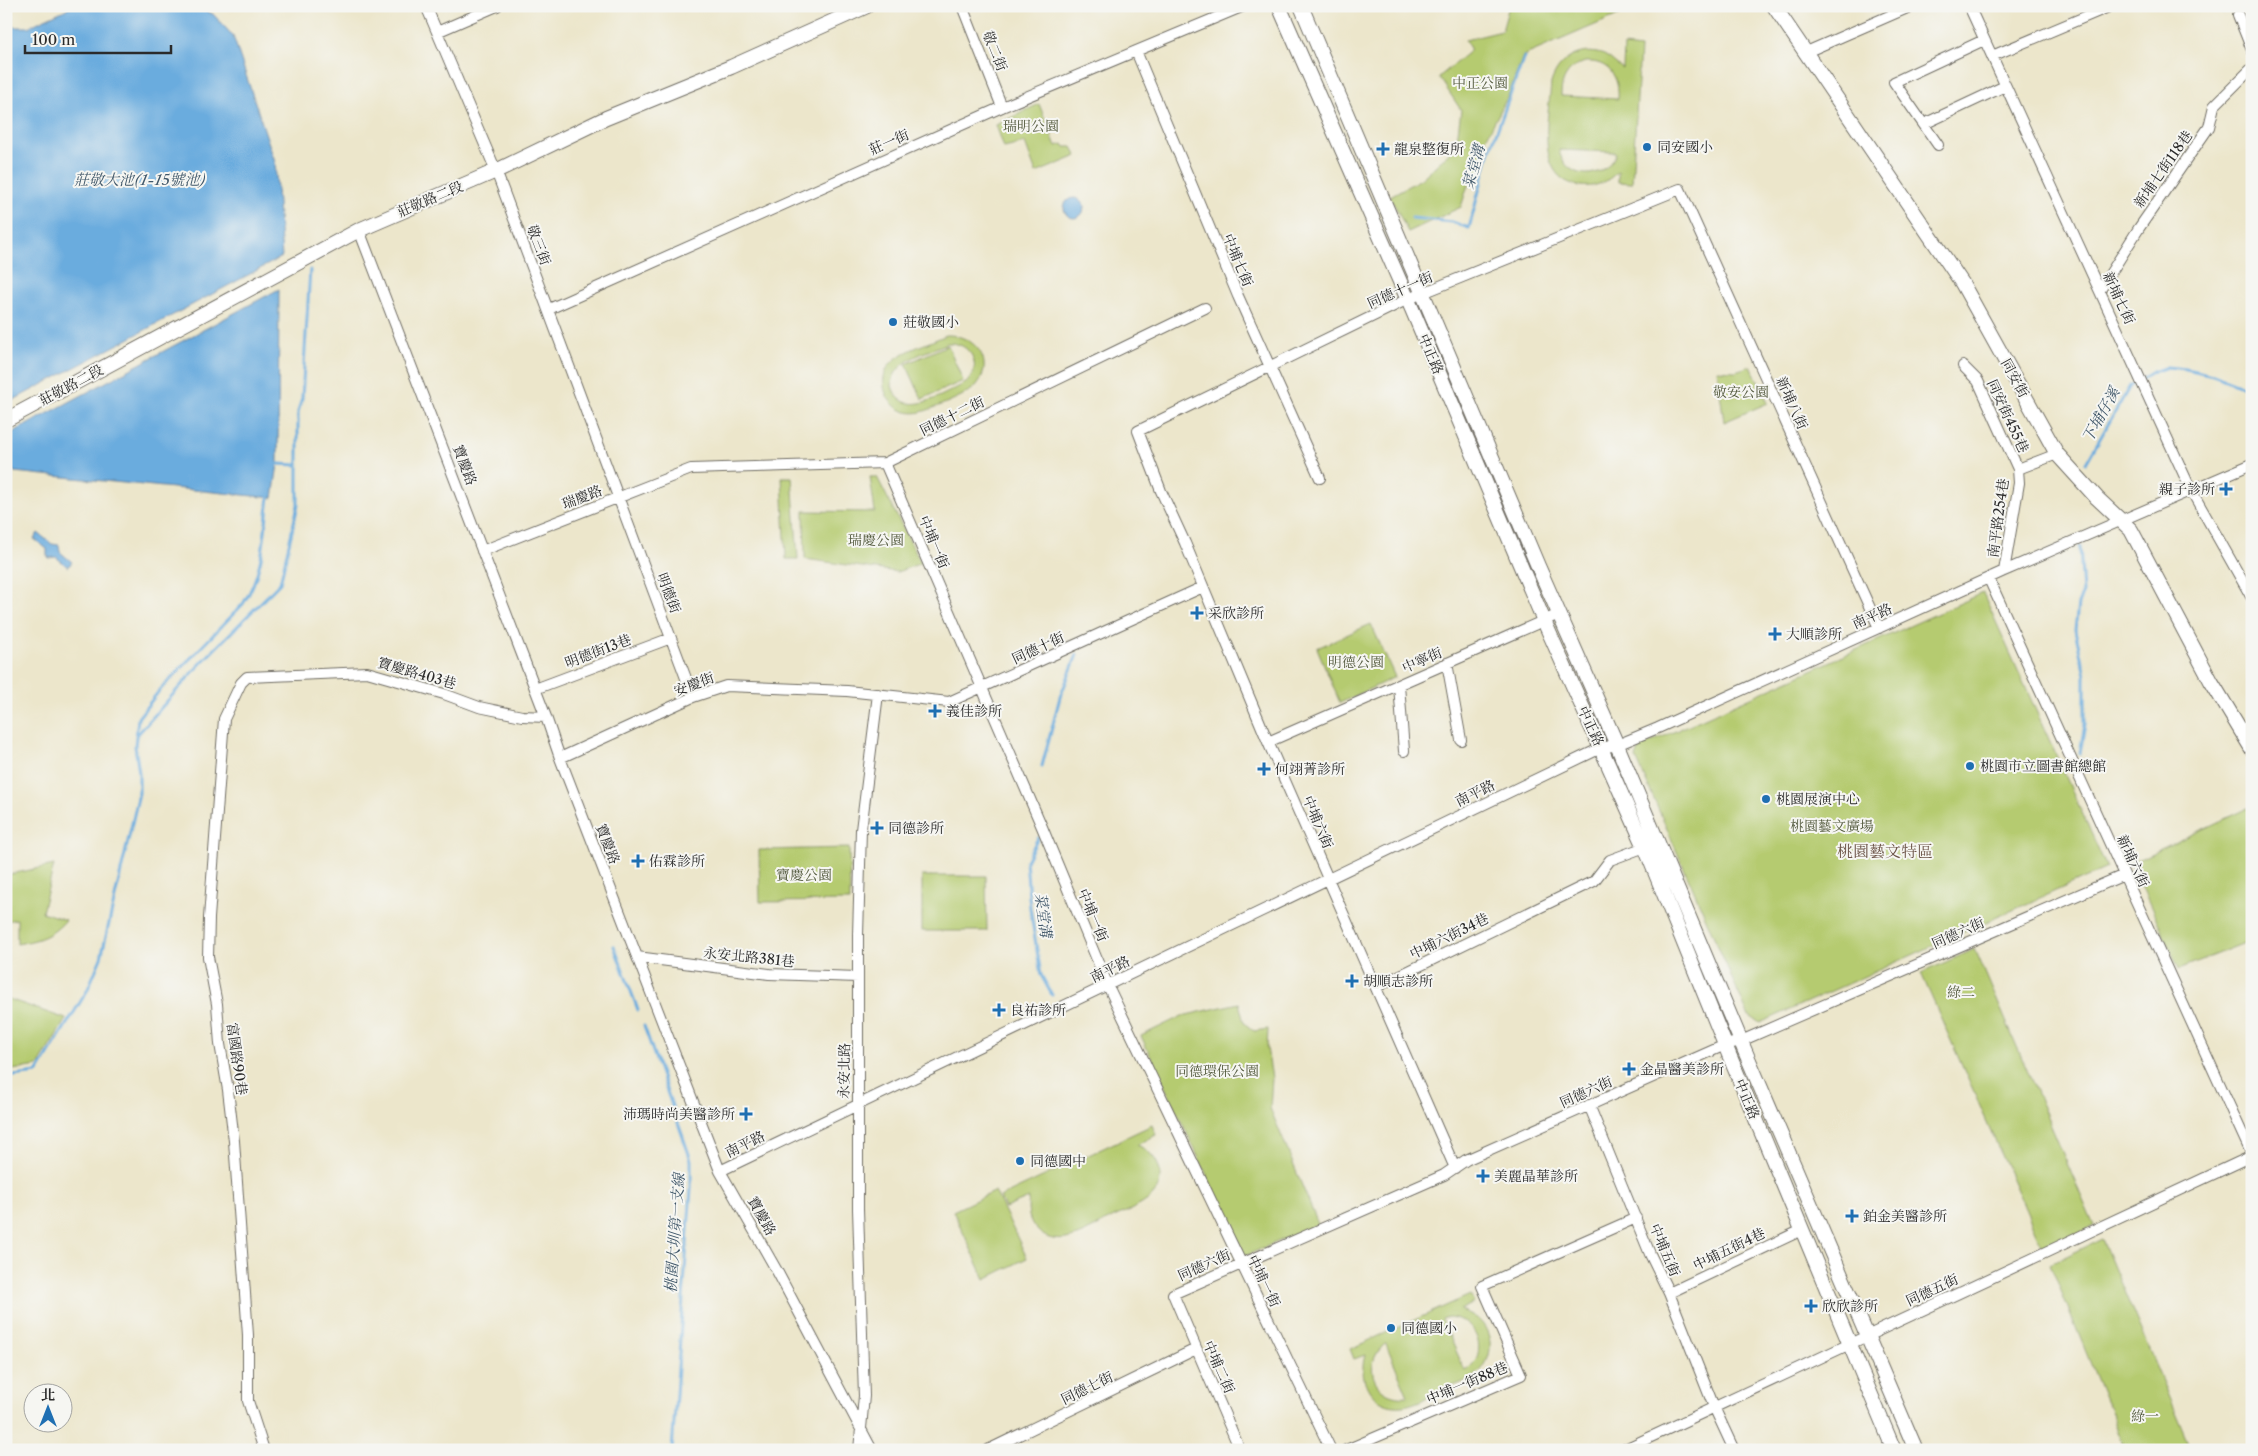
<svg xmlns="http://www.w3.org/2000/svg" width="2258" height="1456" viewBox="0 0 2258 1456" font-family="'Libre Caslon Text','Noto Serif TC',serif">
	<rect width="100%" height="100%" fill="#f6f6f2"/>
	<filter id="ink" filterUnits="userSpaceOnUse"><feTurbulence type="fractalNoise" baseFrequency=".02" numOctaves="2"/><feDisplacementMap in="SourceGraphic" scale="10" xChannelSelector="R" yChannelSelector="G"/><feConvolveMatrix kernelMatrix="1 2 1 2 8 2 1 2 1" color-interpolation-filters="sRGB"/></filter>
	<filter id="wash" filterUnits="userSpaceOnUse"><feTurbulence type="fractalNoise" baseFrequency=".0096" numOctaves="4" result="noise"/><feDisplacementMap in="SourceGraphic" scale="20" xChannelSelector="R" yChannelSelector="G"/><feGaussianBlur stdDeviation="1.12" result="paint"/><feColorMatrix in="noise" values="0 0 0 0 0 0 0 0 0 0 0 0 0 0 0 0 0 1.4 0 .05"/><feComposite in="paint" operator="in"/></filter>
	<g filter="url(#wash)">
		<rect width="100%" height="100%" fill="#ece6cb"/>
		<path fill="#b5cb6f" stroke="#707b4d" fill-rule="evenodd" d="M1509,6H1639L1523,56L1508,96L1483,144L1482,167L1467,188L1461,207L1408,232L1390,196L1421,179L1456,147L1461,110L1439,77L1471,50L1465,40L1502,31Z
			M1624,46L1640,48L1632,183L1618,182V171C1608,182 1595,188 1580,186C1533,178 1549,116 1551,83C1558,60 1580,46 1604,55C1611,58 1616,65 1623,69ZM1585,62C1608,60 1620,77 1618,99L1561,96C1561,79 1568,68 1585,62ZM1559,150L1615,152L1616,153C1606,182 1565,181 1559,150Z
			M1039,104L1056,146L1063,144L1065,147H1072L1077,156L1036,173L1025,143L1004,148L996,125Z
			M946,335C974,334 997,361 976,386C968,395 933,409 921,412C891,419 870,381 894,360C907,349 930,343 946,335ZM948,343C971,342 984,367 966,383C945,393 903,422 892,386C892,360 928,352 948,343Z
			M948,345L963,381L922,399L906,364Z
			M1751,366L1768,403L1724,422L1717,370L1735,371Z
			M782,477H792L798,559H786Z
			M870,477H877L921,563L897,572L805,559L804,511L875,512Z
			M1983,593L2107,868L1760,1023L1748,1015L1741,999L1636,758L1640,747Z
			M1371,624L1395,677L1340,703L1317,648Z
			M2252,806V940L2179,969L2131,863Z
			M849,848L850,901L760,902L759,850Z
			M54,865L42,912L66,920C51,937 39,940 17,944V919L6,921V875Z
			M922,876H986L987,931H922Z
			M1975,949L2094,1226L2043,1249L1921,973Z
			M6,998L66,1019L38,1066L6,1071Z
			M1239,1003L1244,1023L1254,1031L1268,1029L1267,1048L1272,1078L1270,1108L1318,1224L1245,1256L1141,1036L1182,1016Z
			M1152,1125L1156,1135L1137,1145C1155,1152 1167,1172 1156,1191C1147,1205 1127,1211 1114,1217C1091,1229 1059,1253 1037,1230C1028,1221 1027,1210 1029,1198L1005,1208L1000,1197Z
			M995,1191L1027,1258L985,1279L953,1211Z
			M2102,1239L2191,1450H2126L2050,1264Z
			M1470,1295L1474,1303L1460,1310C1474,1314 1485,1322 1489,1337C1492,1348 1489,1360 1482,1369C1473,1380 1458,1384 1445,1389C1432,1395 1417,1404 1403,1406C1373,1409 1357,1381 1365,1355L1354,1359L1350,1349ZM1448,1317C1477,1319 1491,1354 1465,1371L1442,1319ZM1385,1344H1386L1408,1396C1375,1400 1360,1366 1385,1344Z"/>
		<path fill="#6aacde" stroke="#4a6c84" d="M73,6H194L213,14L233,36L275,162L282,257L6,404V27H28Z
			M1064 208a10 10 0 1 1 20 0a10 10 0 1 1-20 0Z
			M279,289L278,464L273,498L14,472L6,457V436Z
			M38,533L52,544L59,545L60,552L72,562L68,567L56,557L49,558L47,555V549L34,539Z"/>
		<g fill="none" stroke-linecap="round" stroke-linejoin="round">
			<path stroke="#6aacde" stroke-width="3" d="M1412,218L1452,222L1469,228L1490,150L1524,57
				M2086,463L2130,386L2153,372L2167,367L2186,369L2213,375L2252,390
				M278,464L298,465
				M136,736L202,662L280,583L298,505V412L302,398L310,270
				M2080,753L2085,724V675L2075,630L2078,604L2083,592L2080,547
				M1042,766L1060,697L1077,655
				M1038,838L1026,861L1030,908L1041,975L1052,995
				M614,946L638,1010
				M644,1026L691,1160V1189L672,1450
				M6,1077L37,1073L87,991L101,958L139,793V773L135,746L138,718L159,691L243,604C264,572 264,535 269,497"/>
		</g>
	</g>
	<g filter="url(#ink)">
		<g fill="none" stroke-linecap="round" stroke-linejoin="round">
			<g stroke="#6f6c63" stroke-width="12">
				<path id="street" d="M426,6L496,171L693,697
					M962,6L1002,107
					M1969,6L2191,490L2252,598
					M2238,15L2252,50
					M437,32L497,6
					M1136,51L1238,296L1320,478
					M1804,53L1912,6
					M1992,56L2111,6
					M1924,124L2005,86
					M1938,145L1894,82L1984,40
					M359,230L546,717L560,758L720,1171L777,1271L872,1450
					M2100,290L2139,228L2209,127L2214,106L2252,68
					M549,309L1002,107L1244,6
					M1963,366L1978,381L2018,469L2057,454
					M885,463L1042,827L1108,986L1331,1450
					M482,551L691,469L885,463L1205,308
					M2004,571L2019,483L2018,469
					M1989,579L2252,1155
					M1447,663L1461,740
					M1399,685L1404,751
					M535,689L671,638
					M1268,742L1559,614
					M560,758L693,697L726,686L847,691L949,702L1203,587
					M637,957L769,974L858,977
					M1376,987L1594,881L1610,860L1645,847
					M1589,1105L1650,1254L1669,1293L1714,1407L1734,1450
					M1455,1168L1268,742L1185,543L1161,491L1138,431L1408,299L1680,189L1879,628
					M720,1171L1601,748L1617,745L1658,728L2004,571L2252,464
					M1669,1293L1802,1230
					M264,1450L248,1401V1335L234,1141L228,1090L220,1044L217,1004L208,957L209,918L224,719L241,683L247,677L367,672L444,694L479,707L522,716L546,717
					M859,1450L864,1396L858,1209V935L861,830L878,694
					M988,1450L1196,1349
					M1240,1450L1173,1294L1444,1175L1466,1160L1725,1045L1741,1041L2124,875
					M1346,1450L1521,1375L1482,1286L1636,1218
					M1623,1450L2252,1156"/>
			</g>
			<g stroke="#6f6c63" stroke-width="16">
				<path id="secondary" d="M1279,6L1412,309L1544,621L1645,847L1730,1057L1894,1450
					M1301,6L1538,566L1617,745L1745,1051L1916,1450
					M1774,6L1962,283L2057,454L2097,498L2131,530L2211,681L2252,749
					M6,420L359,230L496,171L606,118L731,67L867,6"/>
			</g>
			<use href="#street" stroke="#fff" stroke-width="10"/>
			<use href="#secondary" stroke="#fff" stroke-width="14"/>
		</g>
	</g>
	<g fill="#1f6fb2" stroke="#f6f6f2" stroke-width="2">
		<circle cx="1647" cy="147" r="5"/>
		<path d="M1380.5 141.5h5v5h5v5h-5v5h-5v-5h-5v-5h5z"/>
		<circle cx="893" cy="322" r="5"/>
		<path d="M2223.5 481.5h5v5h5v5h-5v5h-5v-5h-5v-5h5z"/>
		<path d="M1194.5 605.5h5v5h5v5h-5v5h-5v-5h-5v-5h5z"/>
		<path d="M1772.5 626.5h5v5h5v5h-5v5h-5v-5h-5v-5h5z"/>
		<path d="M932.5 703.5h5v5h5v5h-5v5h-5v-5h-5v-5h5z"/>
		<circle cx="1970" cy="766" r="5"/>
		<path d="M1261.5 761.5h5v5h5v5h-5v5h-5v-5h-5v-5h5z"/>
		<circle cx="1766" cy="799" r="5"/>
		<path d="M874.5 820.5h5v5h5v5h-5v5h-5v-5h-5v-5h5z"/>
		<path d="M635.5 853.5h5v5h5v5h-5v5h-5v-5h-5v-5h5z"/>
		<path d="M1349.5 973.5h5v5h5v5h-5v5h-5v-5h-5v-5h5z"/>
		<path d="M996.5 1002.5h5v5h5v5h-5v5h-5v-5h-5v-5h5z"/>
		<path d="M1626.5 1061.5h5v5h5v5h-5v5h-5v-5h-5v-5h5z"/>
		<path d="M743.5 1106.5h5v5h5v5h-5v5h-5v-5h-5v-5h5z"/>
		<circle cx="1020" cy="1161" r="5"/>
		<path d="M1480.5 1168.5h5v5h5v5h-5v5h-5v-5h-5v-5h5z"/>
		<path d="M1849.5 1208.5h5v5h5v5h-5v5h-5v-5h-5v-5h5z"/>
		<path d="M1808.5 1298.5h5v5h5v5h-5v5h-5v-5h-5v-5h5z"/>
		<circle cx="1391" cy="1328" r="5"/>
	</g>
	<g text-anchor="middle" stroke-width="4" stroke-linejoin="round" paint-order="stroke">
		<g font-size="14" fill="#2b2b2b" stroke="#f6f6f2">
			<text transform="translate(995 51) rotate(68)" y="5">敬二街</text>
			<text transform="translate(889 142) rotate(-24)" y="5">莊一街</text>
			<text transform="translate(2163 169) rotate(-55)" y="5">新埔七街118巷</text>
			<text transform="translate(430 199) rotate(-23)" y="5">莊敬路二段</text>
			<text transform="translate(539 245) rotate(69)" y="5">敬三街</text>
			<text transform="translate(1238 260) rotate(67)" y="5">中埔七街</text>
			<text transform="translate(1400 290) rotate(-24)" y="5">同德十一街</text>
			<text transform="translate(2119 298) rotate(65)" y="5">新埔七街</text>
			<text transform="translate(1431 354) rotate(67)" y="5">中正路</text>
			<text transform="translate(2015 378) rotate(61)" y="5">同安街</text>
			<text transform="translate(71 385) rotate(-28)" y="5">莊敬路二段</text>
			<text transform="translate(1792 403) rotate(66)" y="5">新埔八街</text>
			<text transform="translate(952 416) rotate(-26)" y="5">同德十二街</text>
			<text transform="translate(2008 416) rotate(65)" y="5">同安街455巷</text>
			<text transform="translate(465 465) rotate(70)" y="5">寶慶路</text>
			<text transform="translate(582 497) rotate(-21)" y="5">瑞慶路</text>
			<text transform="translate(1998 518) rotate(-82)" y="5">南平路254巷</text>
			<text transform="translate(934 542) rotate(67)" y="5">中埔一街</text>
			<text transform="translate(669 593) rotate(69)" y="5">明德街</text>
			<text transform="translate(1872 616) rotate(-24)" y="5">南平路</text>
			<text transform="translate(1038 648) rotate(-25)" y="5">同德十街</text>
			<text transform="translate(598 651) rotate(-21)" y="5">明德街13巷</text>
			<text transform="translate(1422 660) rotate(-24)" y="5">中寧街</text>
			<text transform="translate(417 673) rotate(16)" y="5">寶慶路403巷</text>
			<text transform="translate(694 684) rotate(-21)" y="5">安慶街</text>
			<text transform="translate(1591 726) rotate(65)" y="5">中正路</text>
			<text transform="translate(1475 793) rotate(-26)" y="5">南平路</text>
			<text transform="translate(1318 822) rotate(67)" y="5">中埔六街</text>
			<text transform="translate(608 844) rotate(69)" y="5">寶慶路</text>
			<text transform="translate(2133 861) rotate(65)" y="5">新埔六街</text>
			<text transform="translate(1093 915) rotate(67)" y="5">中埔一街</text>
			<text transform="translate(1958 933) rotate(-24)" y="5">同德六街</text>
			<text transform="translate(1449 936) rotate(-26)" y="5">中埔六街34巷</text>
			<text transform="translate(749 957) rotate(6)" y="5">永安北路381巷</text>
			<text transform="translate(1110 969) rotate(-26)" y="5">南平路</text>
			<text transform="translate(237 1059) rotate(82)" y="5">富國路90巷</text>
			<text transform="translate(844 1071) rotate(-89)" y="5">永安北路</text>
			<text transform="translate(1586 1092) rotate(-24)" y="5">同德六街</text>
			<text transform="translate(1747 1099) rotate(67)" y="5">中正路</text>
			<text transform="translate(745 1144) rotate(-26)" y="5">南平路</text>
			<text transform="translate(762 1216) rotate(61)" y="5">寶慶路</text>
			<text transform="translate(1729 1249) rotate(-26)" y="5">中埔五街4巷</text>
			<text transform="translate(1665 1250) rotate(67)" y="5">中埔五街</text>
			<text transform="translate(1204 1265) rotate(-24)" y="5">同德六街</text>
			<text transform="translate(1264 1281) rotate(64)" y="5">中埔一街</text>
			<text transform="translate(1932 1290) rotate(-25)" y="5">同德五街</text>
			<text transform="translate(1219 1367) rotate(66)" y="5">中埔二街</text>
			<text transform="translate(1467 1383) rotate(-23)" y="5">中埔一街88巷</text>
			<text transform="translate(1087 1388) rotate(-26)" y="5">同德七街</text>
		</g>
		<g font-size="14" fill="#545b3f" stroke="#f6f6f2">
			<text x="1480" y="88">中正公園</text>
			<text x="1031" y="131">瑞明公園</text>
			<text x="1741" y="397">敬安公園</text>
			<text x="876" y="545">瑞慶公園</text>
			<text x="1356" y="667">明德公園</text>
			<text x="1832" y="831">桃園藝文廣場</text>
			<text x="804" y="880">寶慶公園</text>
			<text x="1961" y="997">綠二</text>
			<text x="1217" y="1076">同德環保公園</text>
			<text x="2145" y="1421">綠一</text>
		</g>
		<g font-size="14" fill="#2b2b2b" stroke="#f6f6f2" text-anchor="start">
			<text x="1657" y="152">同安國小</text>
			<text x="1394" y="154">龍泉整復所</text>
			<text x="903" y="327">莊敬國小</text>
			<text x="2215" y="494" text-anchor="end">親子診所</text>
			<text x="1208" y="618">采欣診所</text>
			<text x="1786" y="639">大順診所</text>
			<text x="946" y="716">義佳診所</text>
			<text x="1980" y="771">桃園市立圖書館總館</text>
			<text x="1275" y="774">何翊菁診所</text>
			<text x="1776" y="804">桃園展演中心</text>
			<text x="888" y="833">同德診所</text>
			<text x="649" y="866">佑霖診所</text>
			<text x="1363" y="986">胡順志診所</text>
			<text x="1010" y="1015">良祐診所</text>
			<text x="1640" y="1074">金晶醫美診所</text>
			<text x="735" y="1119" text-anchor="end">沛瑪時尚美醫診所</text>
			<text x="1030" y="1166">同德國中</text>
			<text x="1494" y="1181">美麗晶華診所</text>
			<text x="1863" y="1221">鉑金美醫診所</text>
			<text x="1822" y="1311">欣欣診所</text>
			<text x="1401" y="1333">同德國小</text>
		</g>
		<g font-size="15" font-style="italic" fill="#41586a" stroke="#f6f6f2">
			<text transform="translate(1474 167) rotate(-74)" y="5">菜堂溝</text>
			<text x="140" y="185">莊敬大池(1-15號池)</text>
			<text transform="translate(2101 415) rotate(-61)" y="5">下埔仔溪</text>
			<text transform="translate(1043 915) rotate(82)" y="5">菜堂溝</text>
			<text transform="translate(675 1233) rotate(-86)" y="5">桃園大圳第一支線</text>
		</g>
		<g font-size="16" fill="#6c5448" stroke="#f6f6f2">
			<text x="1885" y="857">桃園藝文特區</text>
		</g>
	</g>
	<rect width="2258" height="1456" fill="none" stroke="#f6f6f2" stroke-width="25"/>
	<g transform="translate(48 1408)"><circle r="24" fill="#f6f6f2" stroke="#a5a5a2"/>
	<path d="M0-4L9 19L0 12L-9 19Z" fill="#1f6fb2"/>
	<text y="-8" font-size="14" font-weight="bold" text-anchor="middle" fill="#2b2b2b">北</text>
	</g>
	<path d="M25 45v8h146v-8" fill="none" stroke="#2b2b2b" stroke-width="2.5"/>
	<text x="32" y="45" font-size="15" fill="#2b2b2b" stroke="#f6f6f2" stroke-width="4" paint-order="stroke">100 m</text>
</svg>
